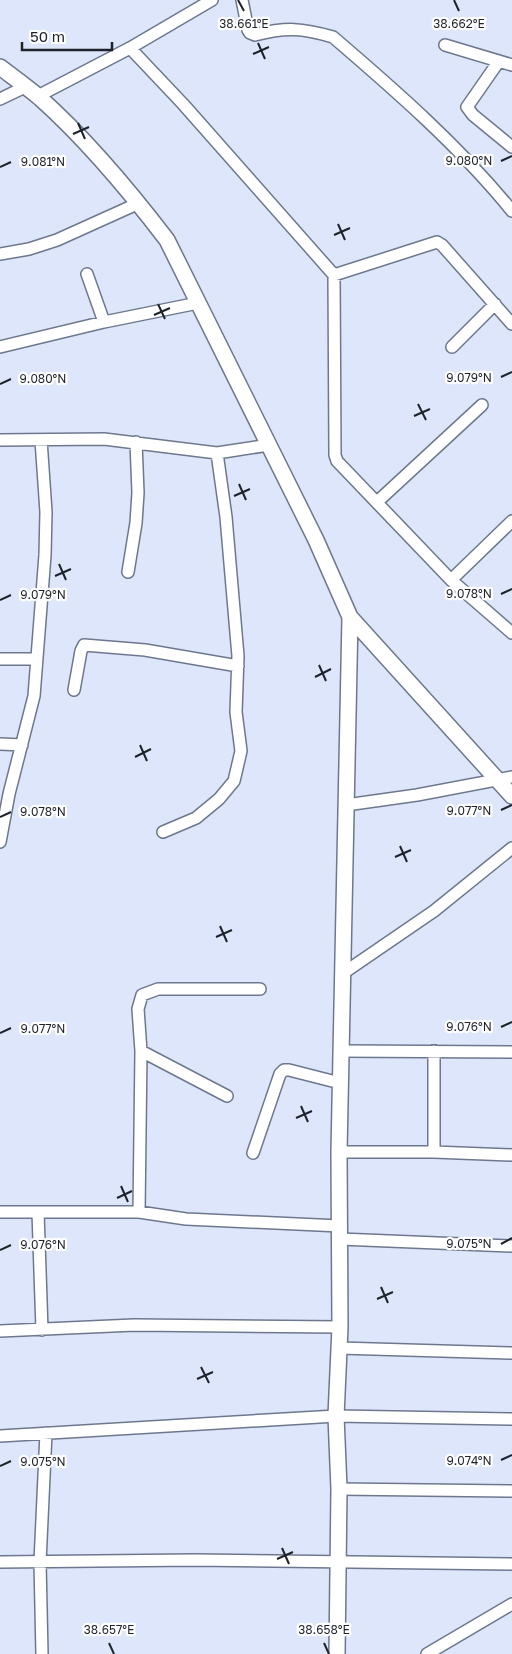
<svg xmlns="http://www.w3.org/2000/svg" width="512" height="1654" viewBox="0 0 512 1654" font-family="'Golos Text',sans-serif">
	<rect width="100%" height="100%" fill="#dde6fb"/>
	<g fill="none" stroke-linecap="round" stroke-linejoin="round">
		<g stroke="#6d788e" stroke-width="14">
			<path id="street" d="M242,0L248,30L250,33L255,35C286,27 302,28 333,37C396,91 459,146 512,211
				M445,45L512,65
				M130,48L183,104L334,275L437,242L442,245L512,324
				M499,61L467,107L473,115L512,147
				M38,96L130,48L212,0
				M0,99L25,87
				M0,254L29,249L57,240L139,203
				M87,274L104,322
				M334,275L335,455L337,461L451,580L512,633
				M0,347L104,322L198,303
				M452,347L495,304
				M0,440L104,439L217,453L269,445
				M377,502L482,405
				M128,572L136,523L138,493L136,442
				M451,580L512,521
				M0,659H37
				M74,690L81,651L84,645L145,650L238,666
				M0,744L22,745
				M346,805L417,795L512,777
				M163,832L196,818L219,799L234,781L241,751L236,712L238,656L226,517L217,453
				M0,842L9,794L34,696L45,555L46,512L41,440
				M342,974L434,911L512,848
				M141,1051L227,1096
				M341,1051L512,1052
				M434,1051V1152
				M339,1152H434L512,1155
				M253,1153L280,1074L284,1070H289L340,1083
				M0,1212H139L186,1219L340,1226
				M38,1212L42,1330
				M139,1212L141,1051L138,1009L142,995L158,989H260
				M340,1239L512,1246
				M0,1331L134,1325L340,1327
				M339,1348L512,1353
				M0,1436L336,1416L512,1419
				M339,1489L512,1491
				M0,1562L194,1560L512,1564
				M42,1654L40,1562L46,1433
				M427,1654L512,1604"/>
		</g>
		<g stroke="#6d788e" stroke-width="18">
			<path id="secondary" d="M0,67C13,77 27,87 40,98C87,140 128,189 167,240L316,540L350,617L512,796
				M337,1654L339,1489L336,1416L340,1327L339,1152L350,617"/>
		</g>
		<use href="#street" stroke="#fff" stroke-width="11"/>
		<use href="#secondary" stroke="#fff" stroke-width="15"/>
	</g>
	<path fill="none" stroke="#1e222b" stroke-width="2" d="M238,0L244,11M454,0L459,11M258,43L265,59M253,54L269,47M78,123L85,139M73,134L89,127M501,161L512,156M0,167L11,162M338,224L345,240M334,235L350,228M158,304L165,319M154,315L170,308M501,377L512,372M0,384L11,379M418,404L426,420M414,416L430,409M239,484L246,500M234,496L250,489M59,564L66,580M55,576L71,569M501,594L512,589M0,600L11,595M319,665L326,681M315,677L331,669M140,745L147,761M135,757L151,749M501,810L512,805M0,817L11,812M400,846L407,862M395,857L411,850M220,926L227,942M216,937L232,930M501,1027L512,1022M0,1033L11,1028M301,1106L308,1122M296,1118L312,1111M121,1186L128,1202M117,1198L132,1191M501,1244L512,1238M0,1250L11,1245M381,1287L388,1303M377,1299L393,1292M201,1367L209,1383M197,1379L213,1372M501,1460L512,1455M0,1466L11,1461M282,1548L289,1564M277,1559L293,1552M109,1643L114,1654M324,1643L329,1654"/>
	<g font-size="12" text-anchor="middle" fill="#1e222b" stroke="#fff" stroke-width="4.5" stroke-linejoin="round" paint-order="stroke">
		<text x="459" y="28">38.662°E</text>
		<text x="244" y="28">38.661°E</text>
		<text x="469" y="165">9.080°N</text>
		<text x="43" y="166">9.081°N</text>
		<text x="469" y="382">9.079°N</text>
		<text x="43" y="383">9.080°N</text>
		<text x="469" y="598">9.078°N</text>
		<text x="43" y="599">9.079°N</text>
		<text x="469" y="815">9.077°N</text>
		<text x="43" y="816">9.078°N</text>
		<text x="469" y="1031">9.076°N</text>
		<text x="43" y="1033">9.077°N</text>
		<text x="469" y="1248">9.075°N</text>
		<text x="43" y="1249">9.076°N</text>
		<text x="469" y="1465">9.074°N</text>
		<text x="43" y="1466">9.075°N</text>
		<text x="109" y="1634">38.657°E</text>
		<text x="324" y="1634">38.658°E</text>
	</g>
	<path d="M22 42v8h90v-8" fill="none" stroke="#1e222b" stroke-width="2.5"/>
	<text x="30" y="42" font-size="15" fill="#1e222b" stroke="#ffffff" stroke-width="4" paint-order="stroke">50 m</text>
</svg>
